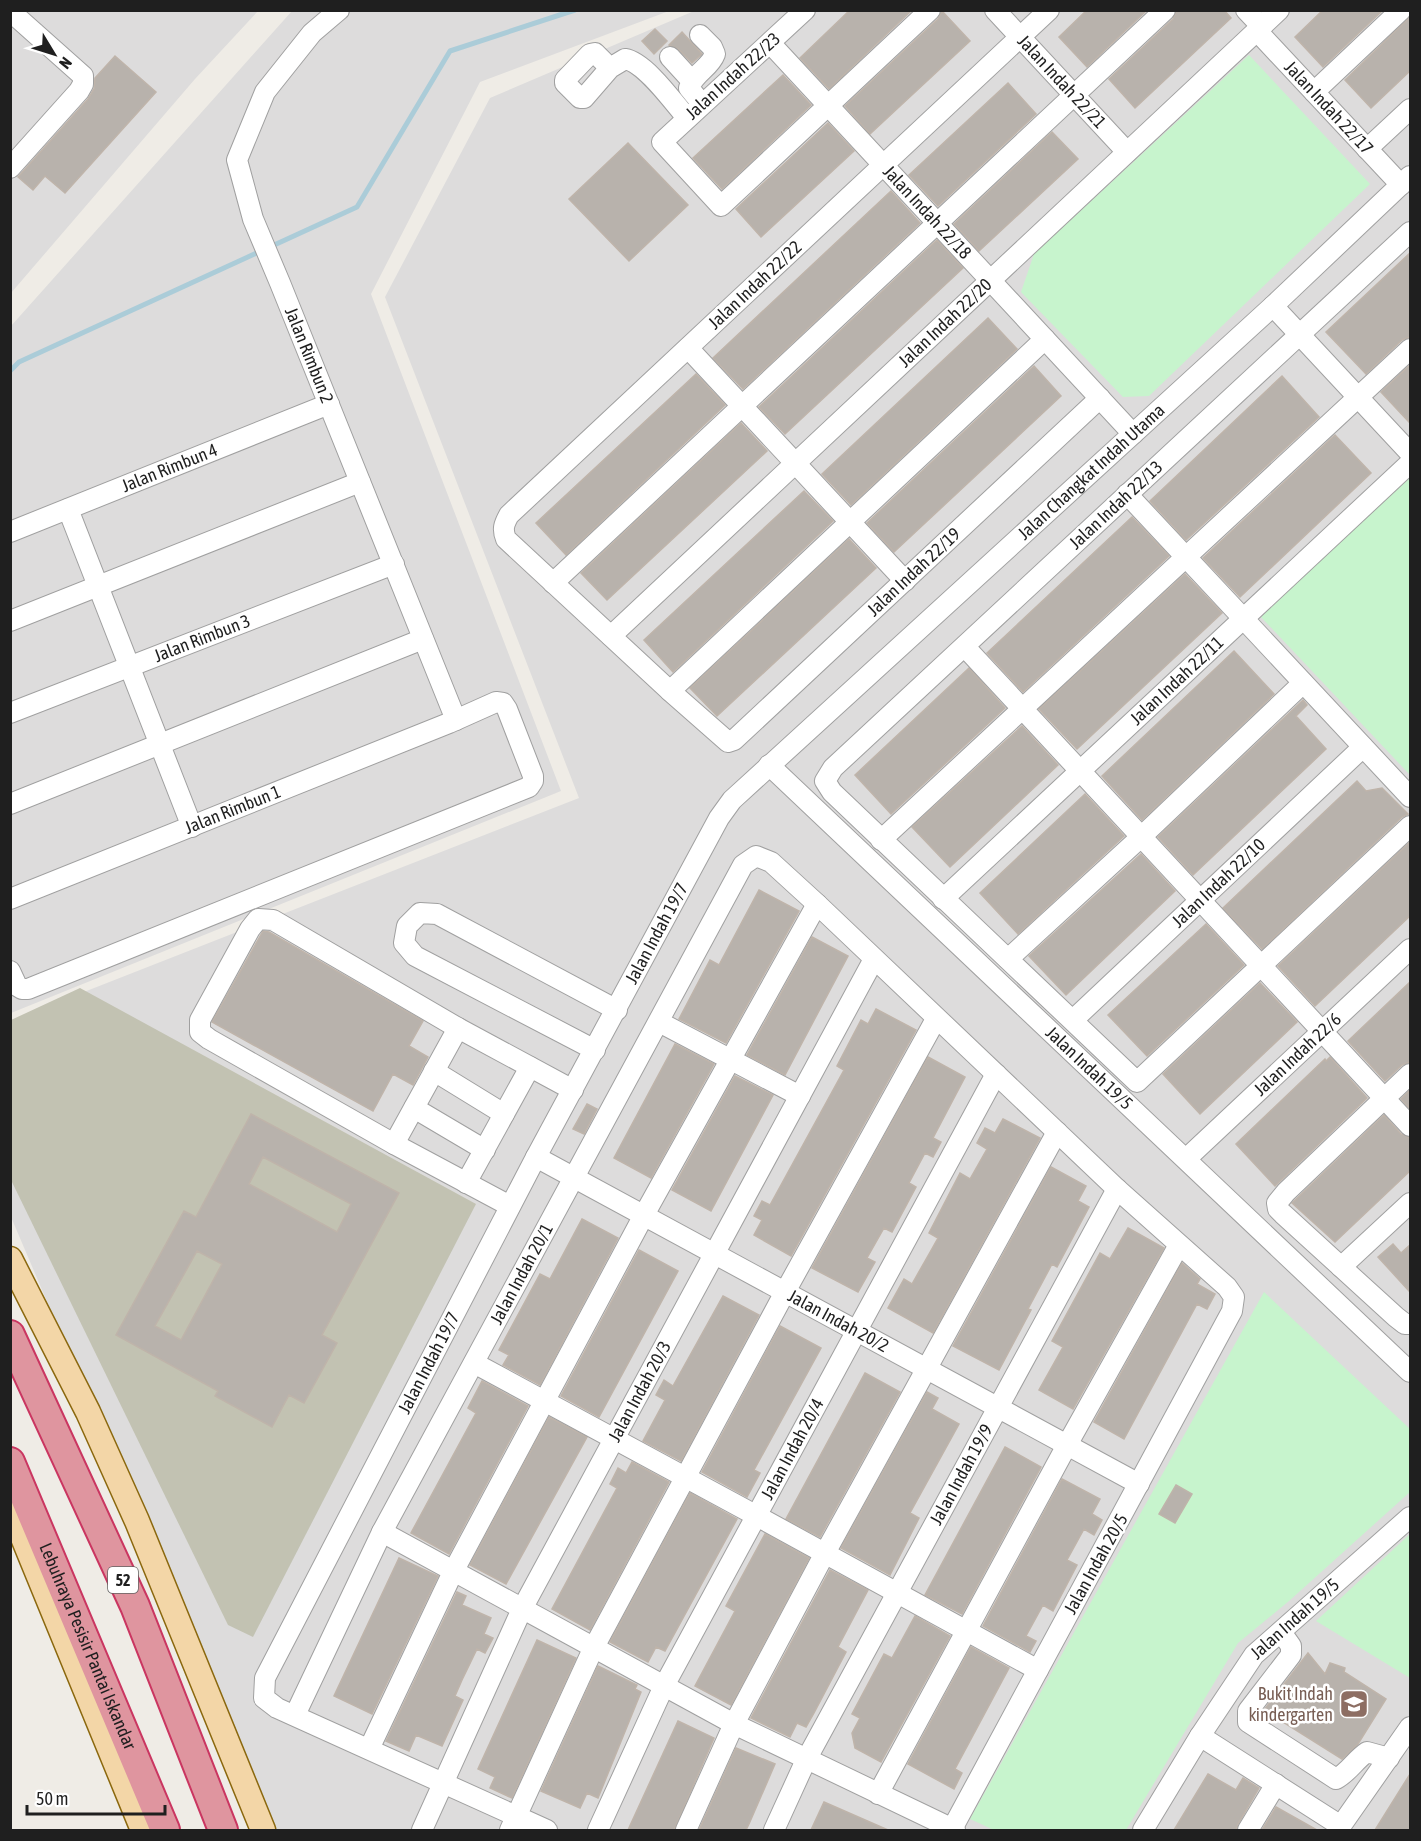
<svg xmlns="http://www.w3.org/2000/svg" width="1421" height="1841" viewBox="0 0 1421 1841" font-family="'Asap Condensed',sans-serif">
	<rect width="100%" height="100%" fill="#efece6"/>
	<path fill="#dddcdc" d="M11,11H258L195,79L11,293Z
		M292,11H669L480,82L371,294L561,791L11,1013V326Z
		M694,11H1410V1830H272L11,1217L10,1021L579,798L385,297L490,98Z"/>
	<path fill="#c2c2b2" d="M80,988L476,1204L253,1637L228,1625L11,1180V1020Z"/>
	<path fill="#c7f4cd" d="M1249,55L1370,184L1149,396L1123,397L1021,292L1034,254Z
		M1410,476V775L1261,617Z
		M1264,1292L1410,1429V1492L1289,1601L1238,1643L1126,1830H994L970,1819Z
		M1410,1534V1678L1316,1621Z"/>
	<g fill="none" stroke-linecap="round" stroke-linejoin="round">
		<path stroke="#abccd8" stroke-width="5" d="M10,371L19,362L357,207L450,51L575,10"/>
	</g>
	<path fill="#b8b2ac" stroke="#bfb4aa" stroke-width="1.5" fill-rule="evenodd" d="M850,10H912L829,89L800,58Z
		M1087,10H1147L1087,67L1059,37Z
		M1177,10H1224L1231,18L1135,108L1109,79L1173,19Z
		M1323,10H1383L1323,67L1295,37Z
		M942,11L970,41L870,134L845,106L938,19Z
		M1410,17V71L1371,108L1345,80Z
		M655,29L667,41L654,54L642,41Z
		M682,32L702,54L692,63L678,49L669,45Z
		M115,56L156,92L65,193L45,176L33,190L18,177L88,99L94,89L95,78Z
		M783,75L811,105L722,189L693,158Z
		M1008,83L1036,114L938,206L909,175Z
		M828,123L854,151L761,237L736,209Z
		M1052,132L1078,159L979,251L954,224Z
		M628,143L688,205L629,261L569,199Z
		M891,191L920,223L743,389L713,358Z
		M937,240L963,268L785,434L759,407Z
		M1410,253V337L1402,340L1366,374L1326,332Z
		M988,318L1017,349L851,505L822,474Z
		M1410,365V423L1381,392Z
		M1034,366L1061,396L894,552L867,523Z
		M696,374L725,405L566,555L536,523Z
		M1282,376L1319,417L1186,540L1150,501Z
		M741,423L767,451L607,600L581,573Z
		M1335,435L1371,473L1240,597L1203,558Z
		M804,491L833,521L673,672L644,640Z
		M1132,517L1169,556L1023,692L987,653Z
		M849,539L876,568L717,716L690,688Z
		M1185,574L1222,613L1077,749L1039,709Z
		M1234,651L1274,694L1142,820L1102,776Z
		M969,668L1005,708L891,814L855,775Z
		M1303,700L1307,705L1296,716L1326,749L1193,875L1158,837Z
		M1022,726L1058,765L950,867L912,827Z
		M1357,781L1366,791L1382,788L1408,814L1402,817L1262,949L1223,908Z
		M1085,794L1124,836L1018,934L980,893Z
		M1410,842V916L1315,1006L1278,966Z
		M1141,854L1175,891L1066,995L1029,956Z
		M759,890L799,911L726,1043L679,1019L710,960L719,965Z
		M1206,924L1244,965L1147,1056L1108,1015Z
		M263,931L269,932L423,1021L409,1046L428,1057L413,1085L393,1074L373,1111L212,1022Z
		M812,937L848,956L785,1075L747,1055Z
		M1410,982V1062L1402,1065L1385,1081L1348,1041Z
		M1260,983L1297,1022L1200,1114L1163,1074Z
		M876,1009L916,1030L791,1256L754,1235L762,1220L754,1216L762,1201L770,1205L844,1070L837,1066L861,1020L868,1024Z
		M675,1044L714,1064L651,1178L614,1158Z
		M928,1057L965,1077L933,1138L941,1142L933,1157L925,1153L909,1183L916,1187L892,1232L884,1228L867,1258L875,1262L858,1292L812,1268Z
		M1330,1057L1367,1098L1275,1186L1236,1144L1325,1059L1326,1061Z
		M735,1076L773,1095L711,1211L672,1190Z
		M1410,1090V1109L1401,1099Z
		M587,1104L597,1109L584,1134L573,1129Z
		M251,1114L399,1193L322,1335L337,1343L304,1403L289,1395L272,1427L215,1396L218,1391L116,1335L184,1211L196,1217ZM263,1157L351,1204L337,1232L249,1184ZM197,1251L222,1264L181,1340L155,1326Z
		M1384,1115L1401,1134L1410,1138V1171L1335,1242L1292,1203Z
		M1003,1119L1040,1138L933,1333L888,1308L904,1279L912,1284L929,1254L938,1238L929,1233L960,1173L970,1179L987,1149L977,1143L985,1128L995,1133Z
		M1051,1167L1086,1186L1078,1201L1089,1207L1057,1267L1052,1264L1028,1309L1031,1310L999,1370L953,1346Z
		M582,1219L618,1238L540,1385L503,1365L509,1355L499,1350L540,1274L550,1279Z
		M1128,1228L1164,1248L1073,1409L1039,1390L1063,1347L1052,1341L1100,1253L1110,1259Z
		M1393,1244L1401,1253L1410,1245V1292L1378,1257Z
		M639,1250L678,1271L599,1417L561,1396Z
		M1182,1263L1200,1279L1197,1284L1215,1294L1207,1309L1197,1304L1124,1439L1094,1422Z
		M723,1296L759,1315L681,1461L643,1441L665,1400L656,1395L664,1380L673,1386Z
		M780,1326L821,1348L754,1470L760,1473L747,1497L702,1472Z
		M865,1373L900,1392L820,1537L786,1519Z
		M482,1381L528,1406L449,1554L411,1533L476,1413L468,1408Z
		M927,1392L938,1398L932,1409L959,1424L910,1513L919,1518L890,1575L841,1548Z
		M549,1417L587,1437L506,1584L470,1565Z
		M1005,1447L1041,1467L962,1614L925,1595Z
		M632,1462L669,1482L590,1630L552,1609L617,1488L610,1484L618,1468L626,1473Z
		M1062,1479L1100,1499L1092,1514L1102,1520L1094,1535L1084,1529L1067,1560L1077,1565L1053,1611L1043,1605L1026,1636L1036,1641L1030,1652L983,1626Z
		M1176,1485L1192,1494L1175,1523L1159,1514Z
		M690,1493L737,1519L665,1651L656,1647L648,1662L610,1642Z
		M765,1534L809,1558L731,1705L695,1686L735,1611L726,1606Z
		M399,1558L438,1576L372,1714L334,1696Z
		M830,1570L868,1590L838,1647L846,1652L814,1713L806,1727L797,1723L790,1737L751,1718Z
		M457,1592L466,1596L462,1605L491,1618L484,1634L493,1638L485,1653L477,1649L462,1680L455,1696L463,1700L442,1746L416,1735L409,1751L386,1741Z
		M915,1616L950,1636L881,1762L855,1748L852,1733L860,1718L852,1714L884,1654L892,1658Z
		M537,1640L576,1658L512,1798L490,1788L495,1777L478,1769Z
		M971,1647L1009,1668L955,1769L962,1773L954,1789L908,1764Z
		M1308,1653L1325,1674L1330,1663L1345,1668L1344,1672L1386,1699L1358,1744L1342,1759L1264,1710Z
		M598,1666L637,1685L635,1689L641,1692L598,1798L587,1793L580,1808L541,1791Z
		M678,1721L714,1738L674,1830H628Z
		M736,1748L775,1764L749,1824L746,1830H699Z
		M1208,1774L1236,1790L1243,1778L1259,1788L1238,1824L1236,1830H1174Z
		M1410,1774V1830H1375Z
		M824,1802L888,1830H811Z
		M1276,1807L1317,1830H1262Z"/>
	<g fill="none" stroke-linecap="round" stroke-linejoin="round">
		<g stroke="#a0a0a0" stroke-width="22">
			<g id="minor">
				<path id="s1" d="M339,10L312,33L265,92L237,160L253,219L280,283L456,720"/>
				<path d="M805,10L662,142L721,206L930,10"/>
				<path id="s2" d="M995,10L1127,152"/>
				<path id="s3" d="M1049,10L509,515C504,524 502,529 506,539L670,691L728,742L734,740L1100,398"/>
				<path d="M1246,10L1262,27"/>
				<path d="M10,11L83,76V84L79,91L10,168"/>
				<path id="s4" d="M1257,31L1401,185"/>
				<path d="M700,35L712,47L715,54C710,68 694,73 689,88L702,104"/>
				<path id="s5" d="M770,43L1133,434"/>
				<path d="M670,57L691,80"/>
				<path d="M610,68L584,98H580L565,83V80L590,54L595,53L610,68L625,59C645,62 674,103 687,118"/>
				<path d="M1314,92L1401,10"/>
				<path d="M1367,149L1410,109"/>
				<path d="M1410,232L833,768L825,781L832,792L1137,1082L1410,826"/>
				<path d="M1273,306L1410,453"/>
				<path d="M688,348L905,581"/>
				<path d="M1127,494L1410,797"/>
				<path d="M68,509L192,827"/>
				<path id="s6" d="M10,532L329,404"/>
				<path d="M553,583L1165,10"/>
				<path d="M10,621L360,482"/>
				<path id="s7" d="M611,636L1279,10"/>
				<path d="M965,647L1410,1126"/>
				<path d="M670,691L1045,339"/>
				<path id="s8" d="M10,713L394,564"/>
				<path id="s9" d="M769,765L1410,1372"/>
				<path d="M10,804L423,639"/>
				<path d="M881,840L1410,349"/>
				<path id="s10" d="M10,899L449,723L496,702L503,703L507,709L533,776V781L529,787L28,989H22L17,986L10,971"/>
				<path id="s11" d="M943,899L1410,463"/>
				<path d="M1008,959L1141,837L1303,683"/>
				<path id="s12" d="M1073,1020L1363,747"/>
				<path d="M659,1022L800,1096"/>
				<path d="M595,1050L415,956L404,943L407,926L420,913L437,914L617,1010"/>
				<path d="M434,1071L504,1114"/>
				<path d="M1410,1074L1286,1192L1277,1203L1278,1209L1283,1214L1396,1317L1405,1324H1410"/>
				<path d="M414,1108L485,1150"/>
				<path d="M394,1144L458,1028"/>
				<path id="s13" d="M536,1157L1139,1484"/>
				<path id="s14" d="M1186,1159L1410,949"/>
				<path d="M466,1183L530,1067"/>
				<path d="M510,1206L394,1144L209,1039L200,1032V1020L250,929L258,919L273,920L458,1028L573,1090"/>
				<path d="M1341,1267L1410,1203"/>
				<path d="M474,1363C663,1464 850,1567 1038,1670"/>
				<path d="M382,1532L734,1724L955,1830"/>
				<path d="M1281,1632L1291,1646V1655L1248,1711V1722L1336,1779C1349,1772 1355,1760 1367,1752L1389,1758"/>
				<path id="s15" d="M295,1715L382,1532L743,865L756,856L771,862L817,904L1117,1189L1227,1287L1234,1297L1232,1311L952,1829"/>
				<path d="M1200,1736L1341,1826"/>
				<path d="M369,1749L453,1572L644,1215L817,904"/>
				<path d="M878,1794L1067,1445L1179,1245"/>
				<path id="s16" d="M422,1830L522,1609L874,959"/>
				<path d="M510,1830L593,1649L785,1292L936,1019"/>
				<path id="s17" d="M547,1830L277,1708L264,1698L265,1678L536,1157L719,818L732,800L1273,306L1410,176"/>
				<path id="s18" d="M598,1830L664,1686L996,1074"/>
				<path d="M686,1830L734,1724L825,1553L1057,1132"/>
				<path id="s19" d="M774,1830L806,1760L1117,1189"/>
				<path id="s20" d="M1143,1830L1200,1736L1254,1655L1410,1517"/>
				<path d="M1248,1830L1276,1784"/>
				<path d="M1338,1830L1410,1727"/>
			</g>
		</g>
		<g stroke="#8b680e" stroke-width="27">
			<path id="major" d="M10,1259L88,1412L137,1521L263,1830
				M10,1506L143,1830"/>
		</g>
		<g stroke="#ca3661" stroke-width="32">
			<g id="highway">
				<path d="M10,1335L135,1606L223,1830"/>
				<path id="s21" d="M10,1462L165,1830"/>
			</g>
		</g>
		<use href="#minor" stroke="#fff" stroke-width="20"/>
		<use href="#major" stroke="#f3d6a7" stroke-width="24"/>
		<use href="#highway" stroke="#df959f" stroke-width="28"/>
	</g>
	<defs>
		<g id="school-square" transform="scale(1.5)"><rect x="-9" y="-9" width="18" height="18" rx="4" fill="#8d6e63" stroke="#fff"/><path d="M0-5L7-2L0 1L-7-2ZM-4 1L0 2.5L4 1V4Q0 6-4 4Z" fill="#fff"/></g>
	</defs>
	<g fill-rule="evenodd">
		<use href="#school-square" x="1354" y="1704"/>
	</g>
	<g text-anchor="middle" stroke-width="5" stroke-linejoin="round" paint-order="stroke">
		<rect fill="#fff" stroke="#626262" stroke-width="1.5" x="108" y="1567" width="30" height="26" rx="4.5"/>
		<g font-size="16" font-weight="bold" fill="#1f1f1f">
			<text x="123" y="1586">52</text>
		</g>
		<g font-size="18" fill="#1f1f1f" stroke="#fff">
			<text transform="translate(733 76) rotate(-42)" y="6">Jalan Indah 22/23</text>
			<text dy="6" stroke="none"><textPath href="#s2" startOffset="98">Jalan Indah 22/21</textPath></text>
			<text dy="6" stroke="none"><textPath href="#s4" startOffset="105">Jalan Indah 22/17</textPath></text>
			<text dy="6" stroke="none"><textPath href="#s5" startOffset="231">Jalan Indah 22/18</textPath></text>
			<text transform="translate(755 285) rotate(-43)" y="6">Jalan Indah 22/22</text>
			<text dy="6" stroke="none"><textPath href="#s7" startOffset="458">Jalan Indah 22/20</textPath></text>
			<text dy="6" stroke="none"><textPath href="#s1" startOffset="393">Jalan Rimbun 2</textPath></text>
			<text dy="6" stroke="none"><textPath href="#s6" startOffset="172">Jalan Rimbun 4</textPath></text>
			<text dy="6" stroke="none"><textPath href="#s17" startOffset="1814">Jalan Changkat Indah Utama</textPath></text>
			<text transform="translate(1116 505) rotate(-43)" y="6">Jalan Indah 22/13</text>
			<text dy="6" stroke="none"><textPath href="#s3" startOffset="1318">Jalan Indah 22/19</textPath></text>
			<text dy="6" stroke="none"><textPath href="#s8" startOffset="206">Jalan Rimbun 3</textPath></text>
			<text dy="6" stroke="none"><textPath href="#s11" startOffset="320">Jalan Indah 22/11</textPath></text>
			<text dy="6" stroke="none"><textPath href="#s10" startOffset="240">Jalan Rimbun 1</textPath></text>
			<text dy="6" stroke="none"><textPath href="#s12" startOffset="200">Jalan Indah 22/10</textPath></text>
			<text dy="6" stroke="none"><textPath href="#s17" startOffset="1174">Jalan Indah 19/7</textPath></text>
			<text dy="6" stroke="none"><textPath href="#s14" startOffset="153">Jalan Indah 22/6</textPath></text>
			<text dy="6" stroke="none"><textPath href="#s9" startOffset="441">Jalan Indah 19/5</textPath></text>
			<text dy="6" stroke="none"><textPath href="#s15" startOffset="496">Jalan Indah 20/1</textPath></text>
			<text dy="6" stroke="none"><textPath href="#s13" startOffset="344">Jalan Indah 20/2</textPath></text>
			<text dy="6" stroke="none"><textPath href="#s17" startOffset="688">Jalan Indah 19/7</textPath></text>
			<text dy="6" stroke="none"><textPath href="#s16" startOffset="490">Jalan Indah 20/3</textPath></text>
			<text dy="6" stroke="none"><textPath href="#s18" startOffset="428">Jalan Indah 20/4</textPath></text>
			<text dy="6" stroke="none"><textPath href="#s19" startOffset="402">Jalan Indah 19/9</textPath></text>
			<text transform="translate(1096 1564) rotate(-61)" y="6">Jalan Indah 20/5</text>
			<text dy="6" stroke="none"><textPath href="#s20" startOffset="262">Jalan Indah 19/5</textPath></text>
			<text dy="6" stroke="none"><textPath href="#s21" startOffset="200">Lebuhraya Pesisir Pantai Iskandar</textPath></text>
		</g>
		<g font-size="18" fill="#785e54" stroke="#fff" text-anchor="end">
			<text x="1333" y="1700">Bukit Indah<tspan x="1333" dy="21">kindergarten</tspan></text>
		</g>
	</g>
	<rect width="1421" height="1841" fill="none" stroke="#1f1f1f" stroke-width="24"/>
	<g transform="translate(54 54) rotate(128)" stroke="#ffffff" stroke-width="4.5" paint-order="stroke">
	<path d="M0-4.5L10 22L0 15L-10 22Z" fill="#1f1f1f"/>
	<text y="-9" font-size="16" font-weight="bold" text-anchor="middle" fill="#1f1f1f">N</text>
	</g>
	<path d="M27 1805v9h138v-9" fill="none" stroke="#1f1f1f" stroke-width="3"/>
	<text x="36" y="1805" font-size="18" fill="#1f1f1f" stroke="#ffffff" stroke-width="4.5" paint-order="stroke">50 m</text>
</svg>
